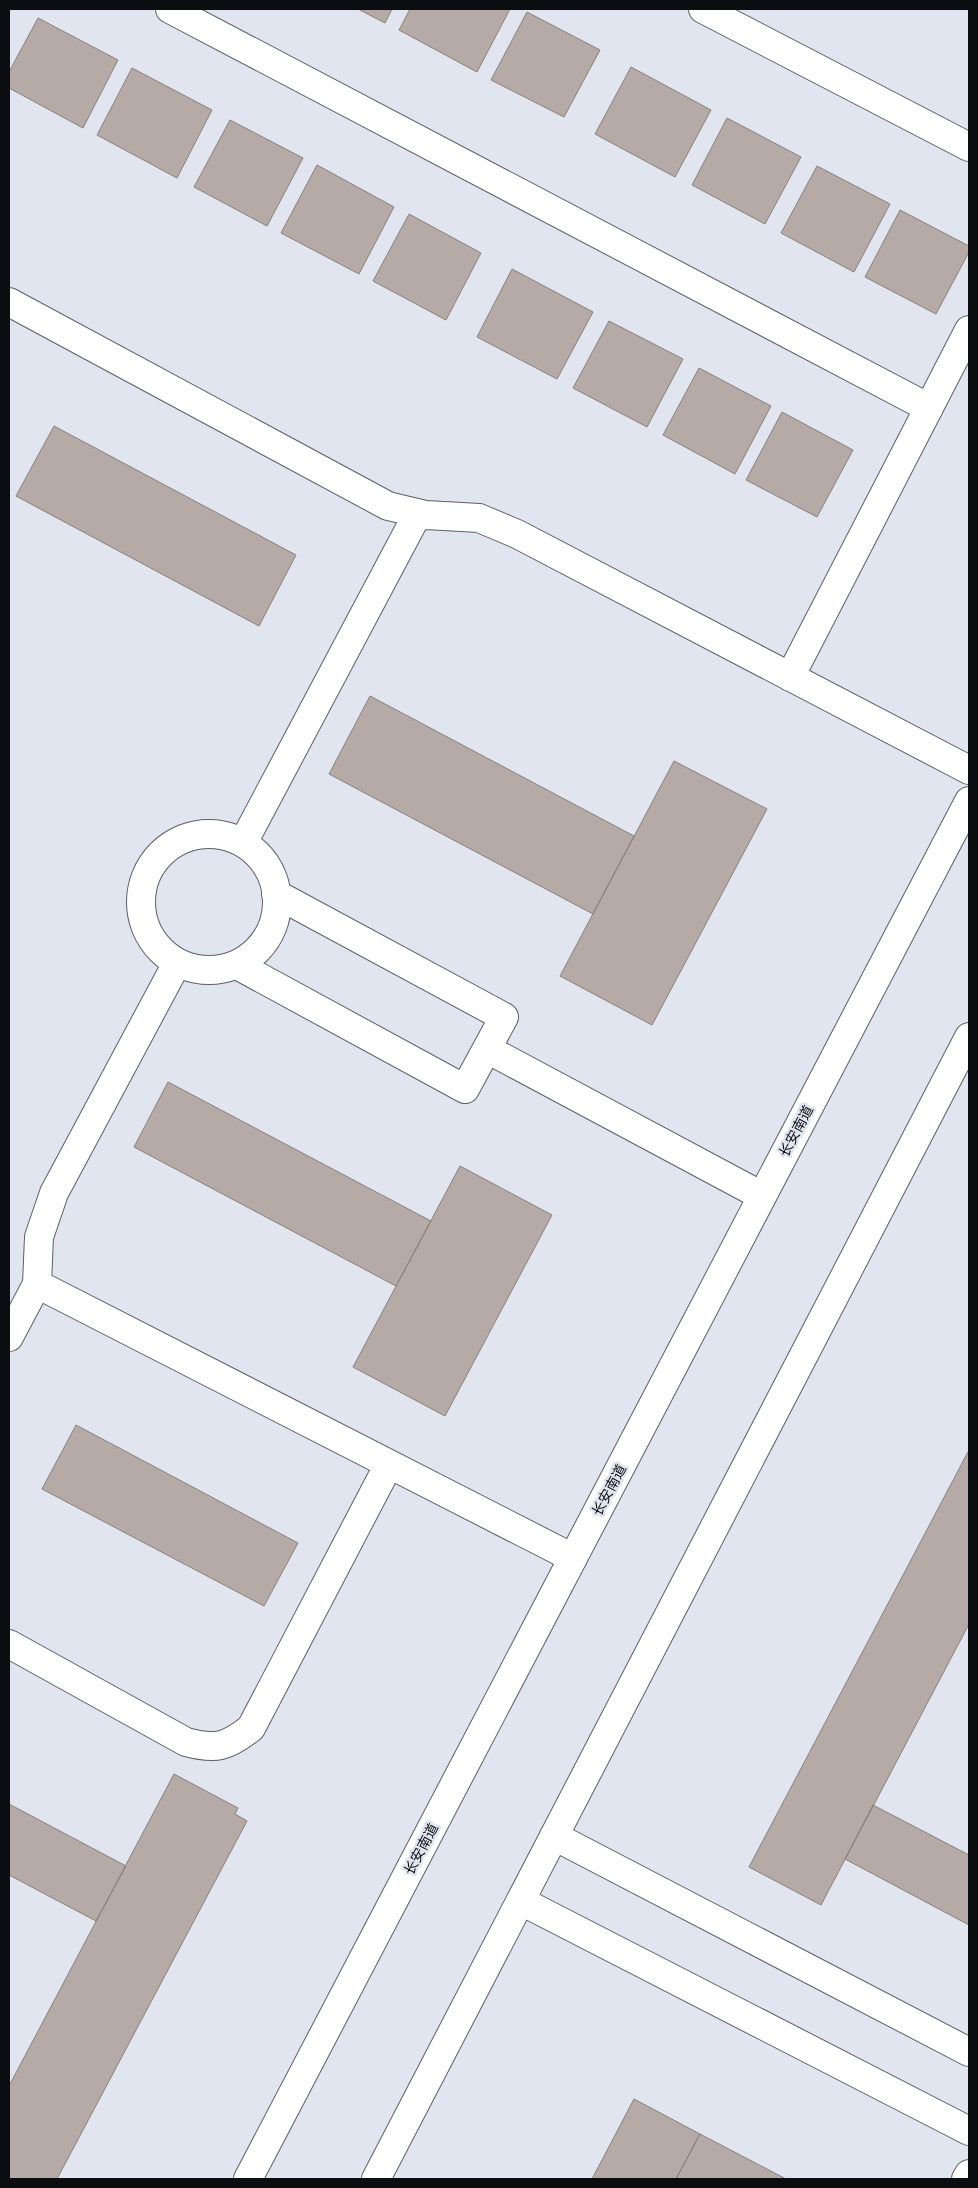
<svg xmlns="http://www.w3.org/2000/svg" width="978" height="2188" viewBox="0 0 978 2188" font-family="'Open Sans','Noto Sans SC',sans-serif">
	<rect width="100%" height="100%" fill="#e1e5ef"/>
	<path fill="#b6aaa6" stroke="#8a7f7c" d="M358,9H392L385,23Z
		M410,9H510L477,72L399,30Z
		M527,12L600,50L564,117L491,80Z
		M38,18L118,60L83,128L9,88V72Z
		M631,67L711,110L675,177L595,134Z
		M132,68L212,110L177,178L97,135Z
		M727,118L801,157L765,224L692,185Z
		M230,120L303,158L267,226L194,187Z
		M317,165L394,207L359,274L281,233Z
		M817,166L890,204L854,272L781,233Z
		M900,210L969,246V252L936,314L865,277Z
		M409,214L481,253L446,320L373,281Z
		M512,269L593,312L557,379L477,337Z
		M609,321L683,359L647,427L573,388Z
		M699,368L771,406L735,474L663,435Z
		M782,412L853,450L817,517L746,480Z
		M54,426L296,555L259,626L16,496Z
		M370,696L634,836L593,914L329,774Z
		M674,761L767,809L652,1025L560,976Z
		M168,1082L431,1221L396,1286L134,1147Z
		M460,1166L552,1215L445,1416L353,1367Z
		M76,1425L298,1543L264,1606L42,1489Z
		M969,1450V1624L821,1905L749,1867Z
		M174,1774L238,1808L235,1814L247,1821L57,2179H9V2086Z
		M9,1804L126,1866L96,1921L9,1875Z
		M873,1805L969,1855V1925L845,1859Z
		M634,2099L700,2134L676,2179H592Z
		M700,2134L786,2179H676Z"/>
	<g fill="none" stroke-linecap="round" stroke-linejoin="round">
		<g stroke="#5c5f68" stroke-width="30">
			<path id="minor" d="M170,9L929,408
				M703,9L969,147
				M9,302L388,506L426,515L479,518L517,534L969,770
				M790,677L969,330
				M141 902a68 68 0 1 1 136 0a68 68 0 1 1-136 0Z
				M243,843L418,513
				M237,965L465,1089L504,1017L276,894
				M487,1049L762,1196
				M37,1284L39,1237L54,1193L177,963
				M9,1337L37,1284L573,1558
				M9,1644L186,1742C216,1750 227,1747 251,1728L389,1464
				M554,1836L969,2052
				M521,1901L969,2131
				M966,2179L969,2174"/>
		</g>
		<g stroke="#5c5f68" stroke-width="30">
			<path id="major" d="M248,2179L969,801
				M376,2179L969,1037"/>
		</g>
		<use href="#minor" stroke="#fff" stroke-width="28"/>
		<use href="#major" stroke="#fff" stroke-width="28"/>
	</g>
	<g text-anchor="middle" stroke-width="5" stroke-linejoin="round" paint-order="stroke">
		<g font-size="14" fill="#0c0d10" stroke="#e1e5ef">
			<text transform="translate(796 1131) rotate(-62)" y="5">长安南道</text>
			<text transform="translate(609 1490) rotate(-62)" y="5">长安南道</text>
			<text transform="translate(421 1849) rotate(-62)" y="5">长安南道</text>
		</g>
	</g>
	<rect width="978" height="2188" fill="none" stroke="#0c0d10" stroke-width="20"/>
</svg>
